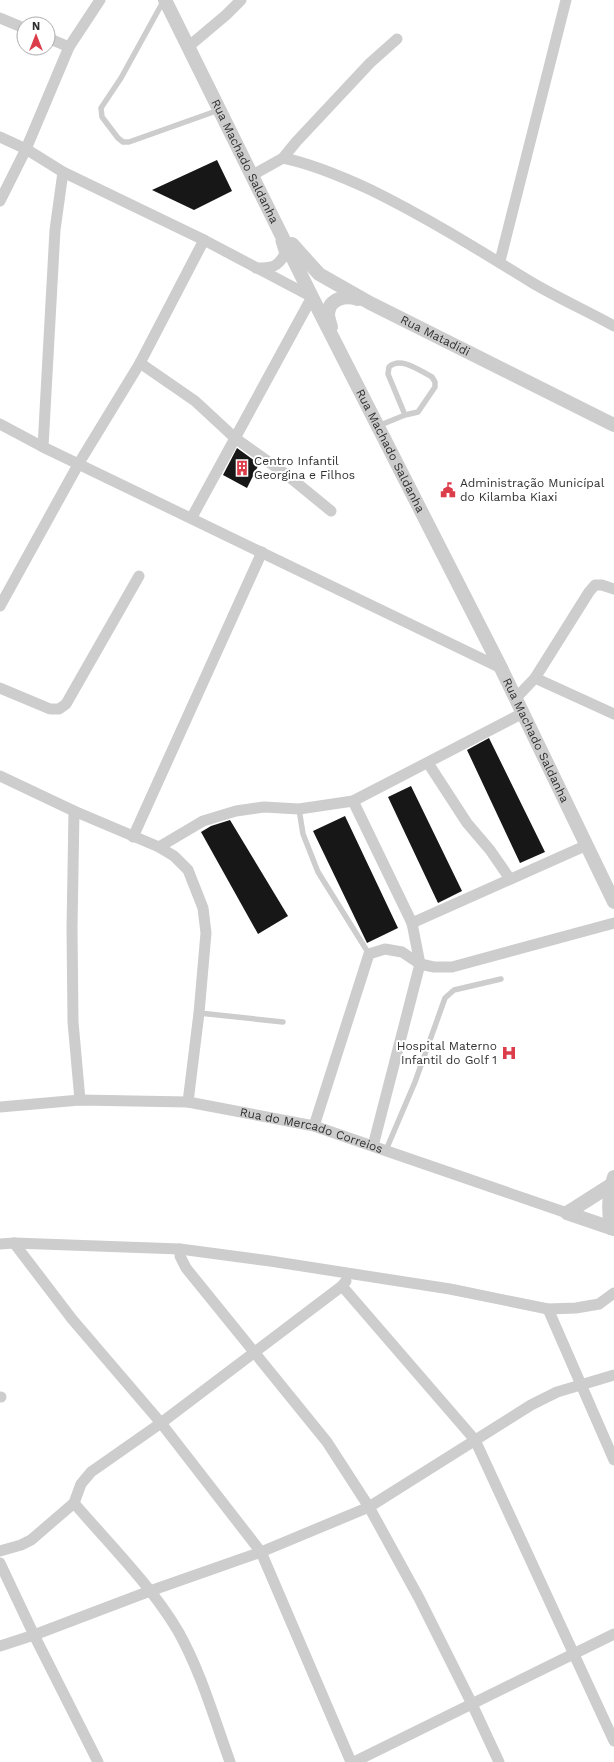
<svg xmlns="http://www.w3.org/2000/svg" width="614" height="1762" viewBox="0 0 614 1762" font-family="'Work Sans',sans-serif">
	<rect width="100%" height="100%" fill="#fff"/>
	<path fill="#171717" d="M217,160L232,191L194,210L152,190Z
		M237,448L259,464L247,488L223,475Z
		M489,738L545,852L520,863L467,750Z
		M411,786L462,891L438,903L388,797Z
		M345,816L398,928L367,943L313,831Z
		M230,820L288,916L258,934L201,832L211,826Z"/>
	<g fill="none" stroke-linecap="round" stroke-linejoin="round">
		<path stroke="#cdcdcd" stroke-width="5.5" d="M164,0L121,78L101,108L102,117L118,138L123,142H129L219,110
			M378,426L405,415L418,412L435,387V382L432,377C420,371 401,356 389,367L388,374L405,415
			M299,809L303,834L318,872L369,954
			M199,1013L283,1022
			M386,1150L415,1082L445,998L454,990L501,979"/>
		<g stroke="#cdcdcd" stroke-width="11">
			<path d="M0,18L24,28"/>
			<path d="M48,38L69,47"/>
			<path d="M188,47L226,15L241,0"/>
			<path d="M0,137L26,149L63,172L204,240L312,297L192,517"/>
			<path d="M283,158C313,164 343,177 371,190C426,217 479,250 531,282C558,298 587,311 614,326"/>
			<path d="M251,176L283,158L296,142L370,63L397,39"/>
			<path d="M0,201L26,149L69,47L100,0"/>
			<path d="M500,261L566,0"/>
			<path d="M256,268C271,268 277,268 285,254L281,241"/>
			<path d="M140,363L195,401L235,438L287,475L331,511"/>
			<path d="M0,424L43,447L501,668"/>
			<path d="M43,447L55,230L63,172"/>
			<path d="M0,606L79,463L140,363L204,240"/>
			<path d="M535,678L614,714"/>
			<path d="M0,688L50,709H59L66,704L139,576"/>
			<path d="M516,698L535,678L589,592L595,585H602L614,589"/>
			<path d="M428,763L467,823L490,850L510,879"/>
			<path d="M0,776L74,811L159,847L174,856L188,870L203,908L206,933L199,1013L188,1102"/>
			<path d="M353,801L412,923L420,964L373,1146"/>
			<path d="M74,811L72,928L73,1022L80,1100"/>
			<path d="M133,837L262,552"/>
			<path d="M159,847L203,821L236,811L264,807L299,809L353,801L523,713"/>
			<path d="M412,923L587,845"/>
			<path id="s1" d="M0,1107L80,1100L188,1102L314,1126L567,1213"/>
			<path d="M314,1126L369,954L385,949L402,952L420,964L434,967H452L614,923"/>
			<path d="M14,1243L72,1319L161,1423L261,1552L351,1762"/>
			<path d="M0,1244L14,1243L180,1249L270,1261L450,1289L548,1309L576,1308L599,1304L614,1293"/>
			<path d="M180,1249V1256L186,1268L327,1442L369,1507L419,1598L472,1704L499,1762"/>
			<path d="M342,1286L475,1440L614,1741"/>
			<path d="M548,1309L614,1460"/>
			<path d="M0,1397H1"/>
			<path d="M74,1503C109,1544 150,1584 178,1631C201,1672 214,1718 230,1762"/>
			<path d="M0,1551L21,1545L31,1540L74,1503L81,1484L91,1472L161,1423L342,1286L346,1281"/>
			<path d="M0,1563L34,1635L98,1762"/>
			<path d="M0,1646L34,1635L150,1591L261,1552L369,1507L531,1405L557,1392L614,1375"/>
			<path d="M354,1762L614,1634"/>
		</g>
		<g stroke="#cdcdcd" stroke-width="14">
			<path id="s2" d="M165,0L312,297L501,668L614,902"/>
			<path id="s3" d="M292,244L319,274L370,303L614,425"/>
			<path d="M331,327C330,323 328,318 328,314C329,298 346,295 358,299"/>
			<path d="M567,1213L611,1185"/>
			<path d="M567,1213L614,1229"/>
			<path d="M611,1228C608,1210 608,1194 614,1177"/>
		</g>
	</g>
	<defs>
		<g id="building-bare" transform="scale(1.2)"><path d="M-4-6H4V6H1V3H-1V6H-4ZM-2.5-4.3h1.7v1.8h-1.7ZM.8-4.3h1.7v1.8H.8ZM-2.5-1h1.7V.8h-1.7ZM.8-1h1.7V.8H.8Z" fill="#dc3d4a" stroke="#fff" stroke-width="2.5" paint-order="stroke"/></g>
		<g id="civic-bare" transform="scale(1.2)"><path d="M-.6-6.5H3V-4.5H.6V-3L4-1V1h2V6H-6V1h2V-1L-.6-3ZM-1.2 2.5V6h2.4V2.5Z" fill="#dc3d4a" stroke="#fff" stroke-width="2.5" paint-order="stroke"/></g>
		<g id="hospital-bare" transform="scale(1.2)"><path d="M-5-5h3v3.5h4V-5h3V5h-3V1.5h-4V5h-3Z" fill="#dc3d4a" stroke="#fff" stroke-width="2.5" paint-order="stroke"/></g>
	</defs>
	<g fill-rule="evenodd">
		<use href="#building-bare" x="242" y="468"/>
		<use href="#civic-bare" x="448" y="490"/>
		<use href="#hospital-bare" x="509" y="1053"/>
	</g>
	<g text-anchor="middle" stroke-width="4" stroke-linejoin="round" paint-order="stroke">
		<g font-size="12" fill="#303030" stroke="#fff">
			<text dy="4" stroke="none"><textPath href="#s2" startOffset="180">Rua Machado Saldanha</textPath></text>
			<text dy="4" stroke="none"><textPath href="#s3" startOffset="172">Rua Matadidi</textPath></text>
			<text dy="4" stroke="none"><textPath href="#s2" startOffset="504">Rua Machado Saldanha</textPath></text>
			<text dy="4" stroke="none"><textPath href="#s2" startOffset="828">Rua Machado Saldanha</textPath></text>
			<text dy="4" stroke="none"><textPath href="#s1" startOffset="315">Rua do Mercado Correios</textPath></text>
		</g>
		<g font-size="12" fill="#303030" stroke="#fff" text-anchor="start">
			<text x="254" y="465">Centro Infantil<tspan x="254" dy="14">Georgina e Filhos</tspan></text>
			<text x="460" y="487">Administração Municípal<tspan x="460" dy="14">do Kilamba Kiaxi</tspan></text>
			<text x="497" y="1050" text-anchor="end">Hospital Materno<tspan x="497" dy="14">Infantil do Golf 1</tspan></text>
		</g>
	</g>
	<g transform="translate(36 36)"><circle r="19" fill="#ffffff" stroke="#acacac"/>
	<path d="M0-3L7 15L0 10L-7 15Z" fill="#dc3d4a"/>
	<text y="-6" font-size="11" font-weight="bold" text-anchor="middle" fill="#303030">N</text>
	</g>
</svg>
